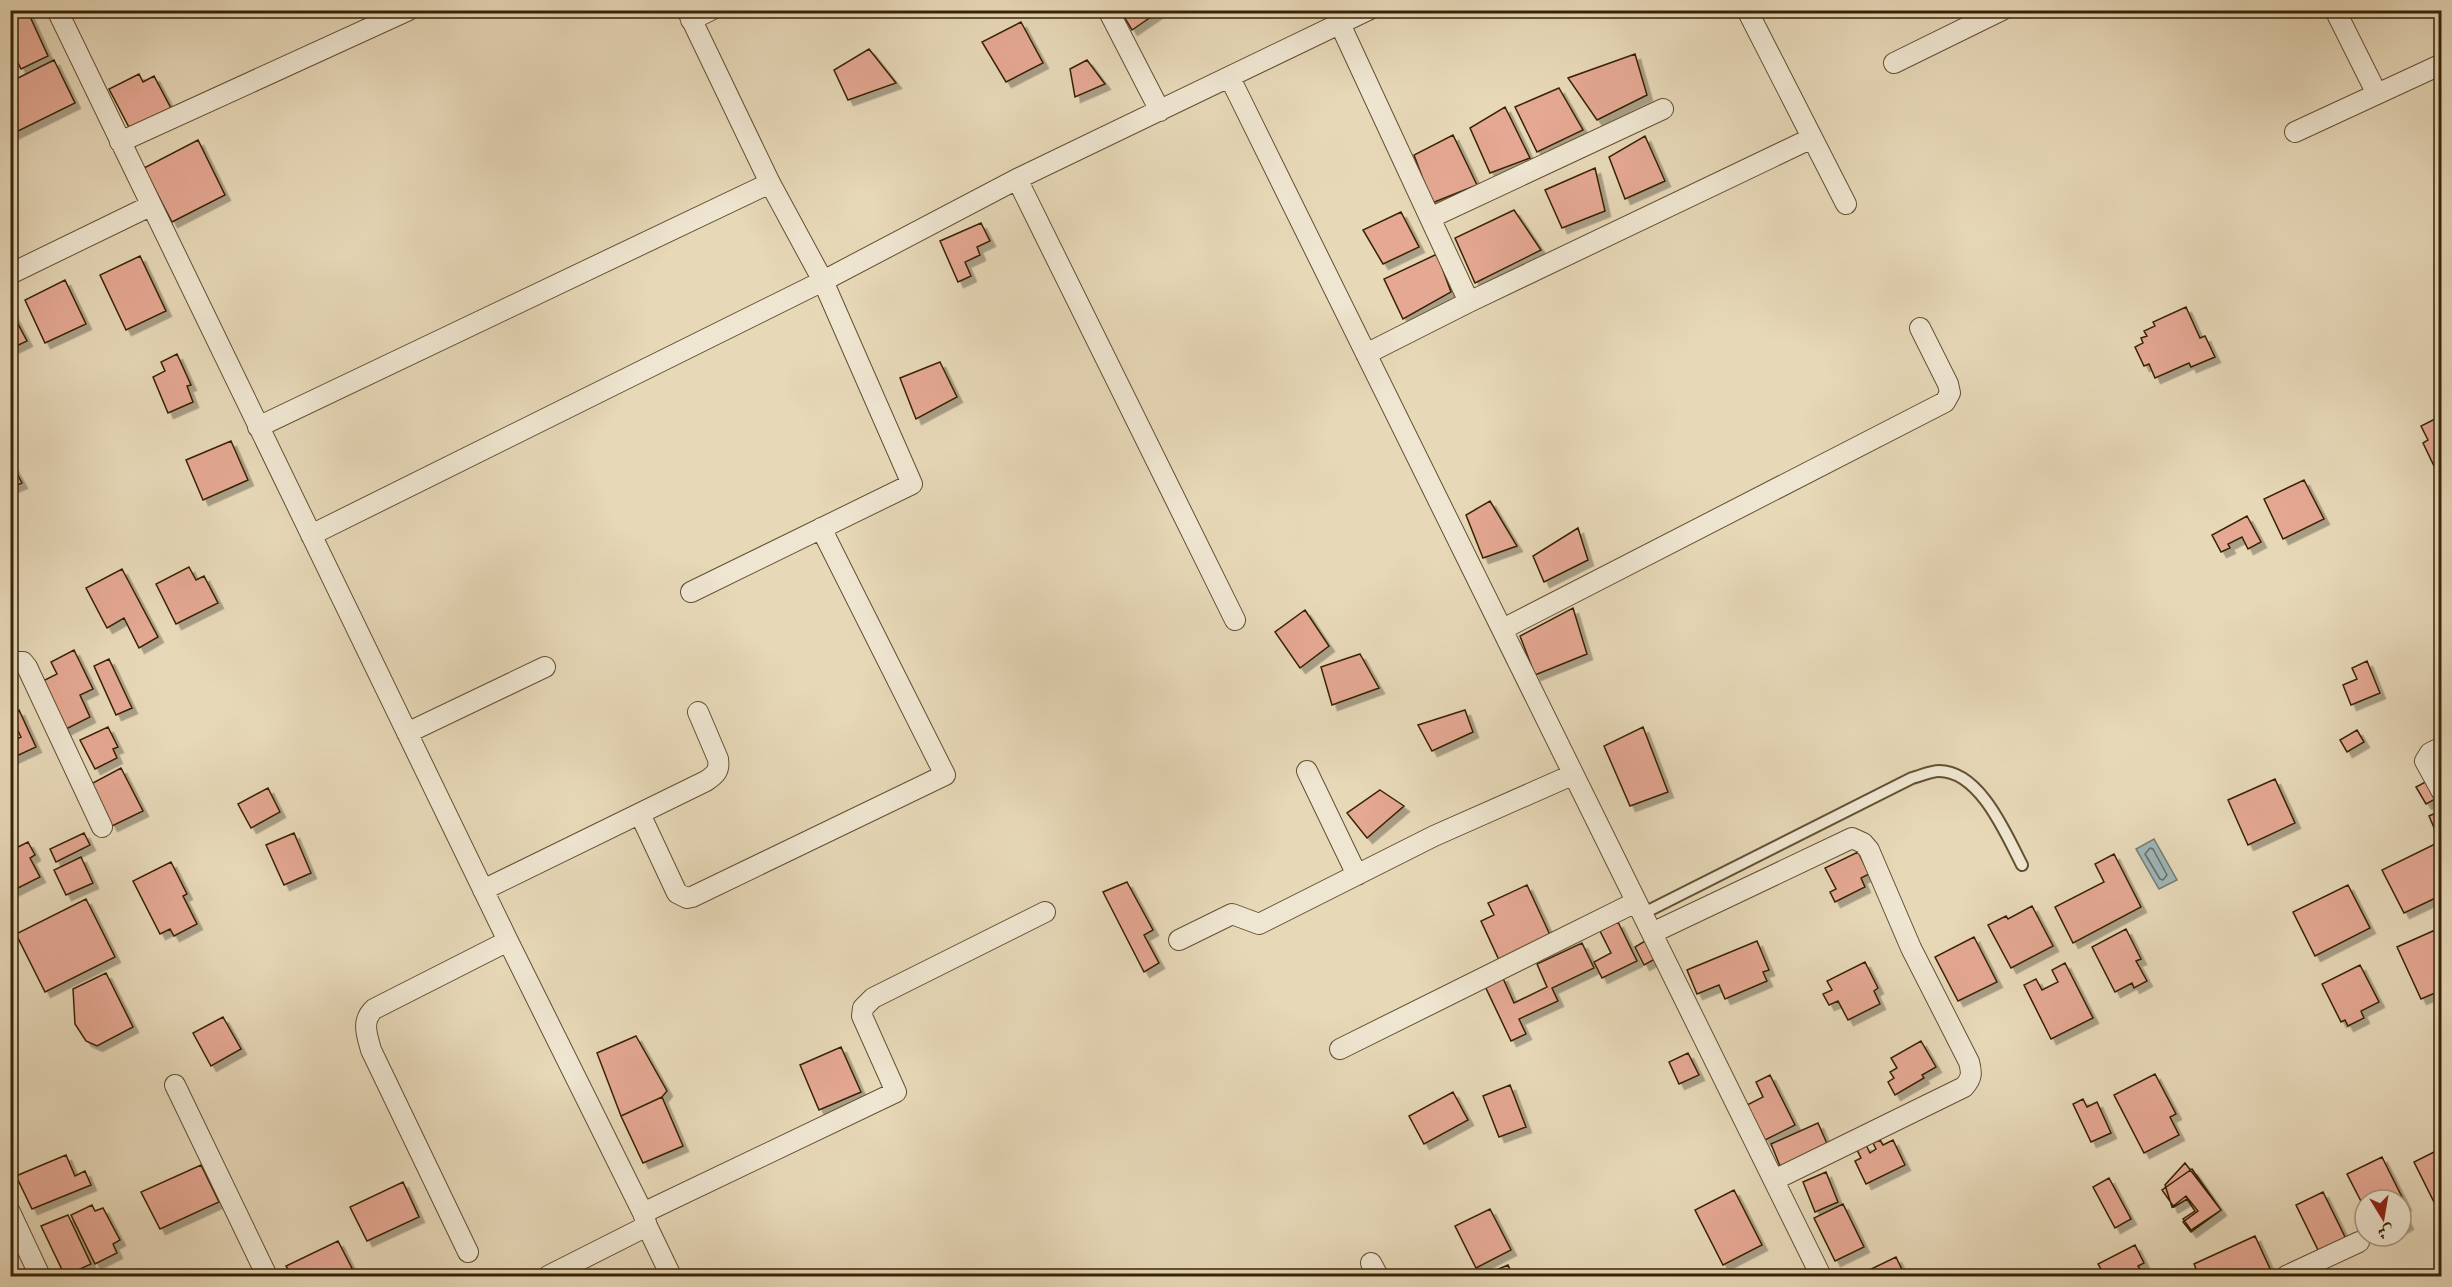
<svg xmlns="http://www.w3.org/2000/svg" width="2452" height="1287" viewBox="0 0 2452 1287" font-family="'Old Standard TT',Amiri,serif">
	<defs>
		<filter id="shadow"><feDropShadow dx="5.5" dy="5.5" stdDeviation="0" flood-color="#0004"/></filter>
	</defs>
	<rect width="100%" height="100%" fill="#e7d8b8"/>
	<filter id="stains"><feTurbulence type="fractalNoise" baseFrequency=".00333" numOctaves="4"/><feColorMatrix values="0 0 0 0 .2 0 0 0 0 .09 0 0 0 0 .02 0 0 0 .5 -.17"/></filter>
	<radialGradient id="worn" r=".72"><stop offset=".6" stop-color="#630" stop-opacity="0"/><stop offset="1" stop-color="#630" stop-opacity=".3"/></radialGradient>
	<path fill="#9db6ba" stroke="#747b72" stroke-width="1.5" d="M2154,839L2177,880L2159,889L2136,849Z"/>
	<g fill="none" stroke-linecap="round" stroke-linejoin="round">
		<path stroke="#6a6c60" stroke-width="1.5" d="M2150,848L2153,849L2167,875L2163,880L2160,879L2145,854Z"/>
	</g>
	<path fill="#e5a893" stroke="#372305" stroke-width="1.5" filter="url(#shadow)" d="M24,10H27L48,56L21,69L10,47V17Z
		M1120,10H1161L1132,30Z
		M1021,22L1043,63L1006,82L982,42Z
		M869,49L896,83L848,100L834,70Z
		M1635,54L1647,95L1597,120L1568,78Z
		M54,60L75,103L10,135V82Z
		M1087,60L1105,84L1075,97L1070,69Z
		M139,74L143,82L154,76L173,112L132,133L109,89Z
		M1559,88L1583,130L1537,152L1515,107Z
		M1505,107L1530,158L1490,173L1470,128Z
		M1453,135L1477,185L1432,203L1414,155Z
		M1645,136L1665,181L1625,199L1609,157Z
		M198,140L225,195L172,222L144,168Z
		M1595,168L1605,211L1562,228L1545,190Z
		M1514,210L1541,250L1475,283L1455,238Z
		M1401,212L1419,247L1383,264L1363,230Z
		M981,223L990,241L977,247L980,255L965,262L971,276L958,282L940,241Z
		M1437,254L1451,292L1403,319L1384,279Z
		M140,256L166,311L126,330L100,275Z
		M65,280L86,324L45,343L25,300Z
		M2186,307L2200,338L2205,336L2215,357L2191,367L2189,363L2155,378L2149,364L2144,366L2135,347L2143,343L2141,338L2147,336L2144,331L2155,326L2153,322Z
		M10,309L27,341L10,349Z
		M177,354L191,385L187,386L193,402L168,413L153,377L165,371L161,362Z
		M940,362L957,397L916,419L900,378Z
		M2439,417L2442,422V465L2435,468L2423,443L2428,440L2421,426Z
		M231,441L248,480L203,500L186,460Z
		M10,461L22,483L10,488Z
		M2304,480L2324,519L2283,539L2264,499Z
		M1490,501L1517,546L1483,558L1466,515Z
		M2247,516L2261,542L2248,549L2242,537L2228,544L2230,548L2221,552L2212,535Z
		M1578,528L1588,560L1544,582L1533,556Z
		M189,567L196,580L204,576L218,603L176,624L156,584Z
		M122,569L158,637L139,648L124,618L107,628L86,588Z
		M1573,608L1587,654L1535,675L1520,636Z
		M1305,610L1329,646L1300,668L1275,632Z
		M74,650L93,689L80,695L90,717L62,731L39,683L57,674L51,662Z
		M1360,654L1379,688L1332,705L1321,667Z
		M109,659L132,708L116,715L94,666Z
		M2367,661L2380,693L2351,705L2343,685L2357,679L2352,668Z
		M19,710L36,747L10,759V732L14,740L21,737L10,714Z
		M1465,710L1473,732L1432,751L1418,725Z
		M108,727L118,747L113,749L117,758L95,769L80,740Z
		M1643,727L1668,792L1630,806L1604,746Z
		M2357,730L2364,742L2347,752L2340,740Z
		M121,768L143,811L112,826L91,784Z
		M2275,779L2295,823L2248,845L2228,800Z
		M2429,780L2439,797L2426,804L2416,787Z
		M268,788L280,812L251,828L238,804Z
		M1380,790L1404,806L1367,838L1347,813Z
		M2438,812L2442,827L2435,830L2429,816Z
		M84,833L90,845L56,862L50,849Z
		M294,833L311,873L284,885L266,845Z
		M28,842L35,855L30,858L40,877L10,892V851Z
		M2437,843L2442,853V895L2404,913L2382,870Z
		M1858,852L1869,874L1861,878L1865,887L1835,902L1830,892L1836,889L1825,868Z
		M2114,854L2141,907L2073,943L2055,907L2104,882L2095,864Z
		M81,857L93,883L66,895L54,870Z
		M171,862L187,894L183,896L197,924L174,936L170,929L160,934L133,881Z
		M1127,882L1153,930L1144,935L1159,963L1144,972L1103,892Z
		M1527,885L1551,937L1499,960L1481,921L1494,915L1488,903Z
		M2348,885L2370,928L2315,956L2293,912Z
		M86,899L115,957L45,992L16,934Z
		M2032,906L2053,946L2011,968L1988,925L2006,916L2008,919Z
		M1618,922L1637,961L1602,978L1594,962L1611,953L1600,931Z
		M2442,927V990L2421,999L2397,947Z
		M2126,929L2141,959L2136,961L2147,981L2134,988L2132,983L2115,992L2092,947Z
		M1974,937L1997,982L1958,1001L1935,957Z
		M1645,941L1655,959L1644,965L1635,947Z
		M1757,941L1769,970L1763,972L1767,981L1725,999L1719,985L1697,994L1687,970Z
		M1582,943L1594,968L1552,988L1558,1001L1519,1019L1526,1034L1511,1041L1484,984L1502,976L1514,1003L1547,987L1537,964Z
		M1865,962L1878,988L1874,991L1880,1004L1848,1020L1838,1001L1829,1005L1823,994L1832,990L1827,981Z
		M2065,963L2093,1018L2051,1039L2024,985L2036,979L2042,990L2058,982L2052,970Z
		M2360,965L2379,1002L2361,1011L2364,1018L2348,1026L2345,1020L2341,1022L2322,984Z
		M106,973L133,1027L97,1046L86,1041L75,1024L73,989Z
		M223,1017L241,1049L211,1066L193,1033Z
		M636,1036L667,1091L662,1097L621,1116L597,1053Z
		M1921,1041L1936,1067L1922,1075L1924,1078L1895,1095L1888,1082L1894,1078L1890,1072L1897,1068L1891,1058Z
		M841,1047L861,1092L819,1110L800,1065Z
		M1688,1053L1699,1075L1679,1084L1669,1062Z
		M2155,1074L2176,1114L2170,1117L2179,1135L2144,1153L2114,1095Z
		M1770,1075L1795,1125L1765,1140L1747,1105L1763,1097L1756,1082Z
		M1510,1085L1526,1127L1499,1137L1483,1096Z
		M1453,1092L1468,1120L1424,1144L1409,1116Z
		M662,1097L683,1146L643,1163L621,1116Z
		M2083,1099L2087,1107L2097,1102L2111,1133L2091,1142L2073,1104Z
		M1818,1123L1828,1146L1780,1166L1771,1144Z
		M1880,1140L1883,1145L1893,1140L1905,1165L1866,1184L1855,1161L1861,1158L1857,1150L1866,1145L1870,1153L1876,1149L1873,1143Z
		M2442,1148V1211L2439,1212L2414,1162Z
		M66,1155L75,1176L85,1171L91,1185L32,1209L16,1176Z
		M2382,1157L2406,1205L2401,1208V1200H2365V1209L2347,1174Z
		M2185,1163L2221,1210L2191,1232L2183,1222L2198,1211L2186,1196L2172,1207L2165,1185Z
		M201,1165L219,1202L160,1229L141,1192Z
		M2192,1169L2221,1210L2191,1230L2183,1219L2195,1211L2187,1199L2174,1207L2162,1190Z
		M1826,1172L1838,1202L1815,1212L1803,1182Z
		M2109,1178L2131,1219L2115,1228L2093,1187Z
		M403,1182L419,1217L367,1241L350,1207Z
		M1734,1190L1762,1245L1723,1265L1695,1210Z
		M2323,1192L2346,1239L2319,1252L2296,1205Z
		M1843,1204L1864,1247L1835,1261L1814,1218Z
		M92,1205L95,1211L103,1208L120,1240L113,1244L117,1253L95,1264L71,1215Z
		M1490,1209L1511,1250L1476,1268L1455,1226Z
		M2401,1209L2408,1224L2401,1228Z
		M68,1215L91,1264L65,1276L41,1226Z
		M2255,1236L2272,1273L2265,1276H2199L2194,1264Z
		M338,1241L356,1276H292L286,1266Z
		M2135,1245L2144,1263L2138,1266L2144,1276H2105L2098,1264Z
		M1896,1257L1905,1276H1870L1867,1271Z
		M1508,1265L1513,1276H1482Z"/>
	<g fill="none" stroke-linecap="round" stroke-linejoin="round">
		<g stroke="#635032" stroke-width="14">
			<path id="service" d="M1642,914L1912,778C1920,776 1931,771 1939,771C1980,771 2006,834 2022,865"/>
		</g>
		<g stroke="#635032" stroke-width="22">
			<path id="minor" d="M57,10L508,941L643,1213L647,1226L671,1276
				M687,10L770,183L823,281L912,484L691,592
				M1108,10L1160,111
				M1747,10L1846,204
				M2335,10L2377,94
				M691,20L711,10
				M1340,24L1469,302
				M1894,63L2002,10
				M1230,78L1821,1276
				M2295,132L2442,64
				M120,142L409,10
				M1017,179L1235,620
				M1430,218L1663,109
				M10,274L150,206
				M1366,354L1469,302L1812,138
				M258,427L770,183
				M311,535L823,281L1017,179L1368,10
				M1503,629L1945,402L1950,393L1948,384L1920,328
				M10,664L16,662H23L27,667L102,827
				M407,733L545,667
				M2442,747L2430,753L2425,761L2442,792
				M1307,771L1357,875
				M640,814L677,893L687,898L692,897L945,775L821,528
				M483,890L706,781C715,775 720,771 718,759L698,712
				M1652,933L1852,838L1863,843L1869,850L1911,948L1969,1062C1972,1073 1972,1078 1964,1087L1774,1180
				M1179,940L1232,914L1259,924L1434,836L1572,775
				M1340,1049L1636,902
				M175,1085L267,1276
				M10,1212L40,1276
				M643,1213L896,1092L862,1016L863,1008L873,998L1045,912
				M468,1252L371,1050C367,1035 361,1021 374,1009L508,941
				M1371,1263L1378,1276
				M548,1276L647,1226
				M2286,1276L2359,1242"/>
		</g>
		<use href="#service" stroke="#efe6d1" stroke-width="10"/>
		<use href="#minor" stroke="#efe6d1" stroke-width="20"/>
	</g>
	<rect width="2452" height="1287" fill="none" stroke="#e7d8b8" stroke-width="36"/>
	<rect x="12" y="12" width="2428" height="1263" fill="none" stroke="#372305" stroke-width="3"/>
	<rect x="18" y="18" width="2416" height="1251" fill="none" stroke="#372305" stroke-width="1.5"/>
	<g transform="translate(2383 1218) rotate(169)"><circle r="28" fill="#efe6d1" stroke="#a5987f" stroke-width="1.5"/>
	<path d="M0-4.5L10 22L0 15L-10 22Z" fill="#8f2418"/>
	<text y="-9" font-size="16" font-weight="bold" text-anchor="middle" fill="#372305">ش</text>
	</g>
	<rect width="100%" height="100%" filter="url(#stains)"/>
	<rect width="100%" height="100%" fill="url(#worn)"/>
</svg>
